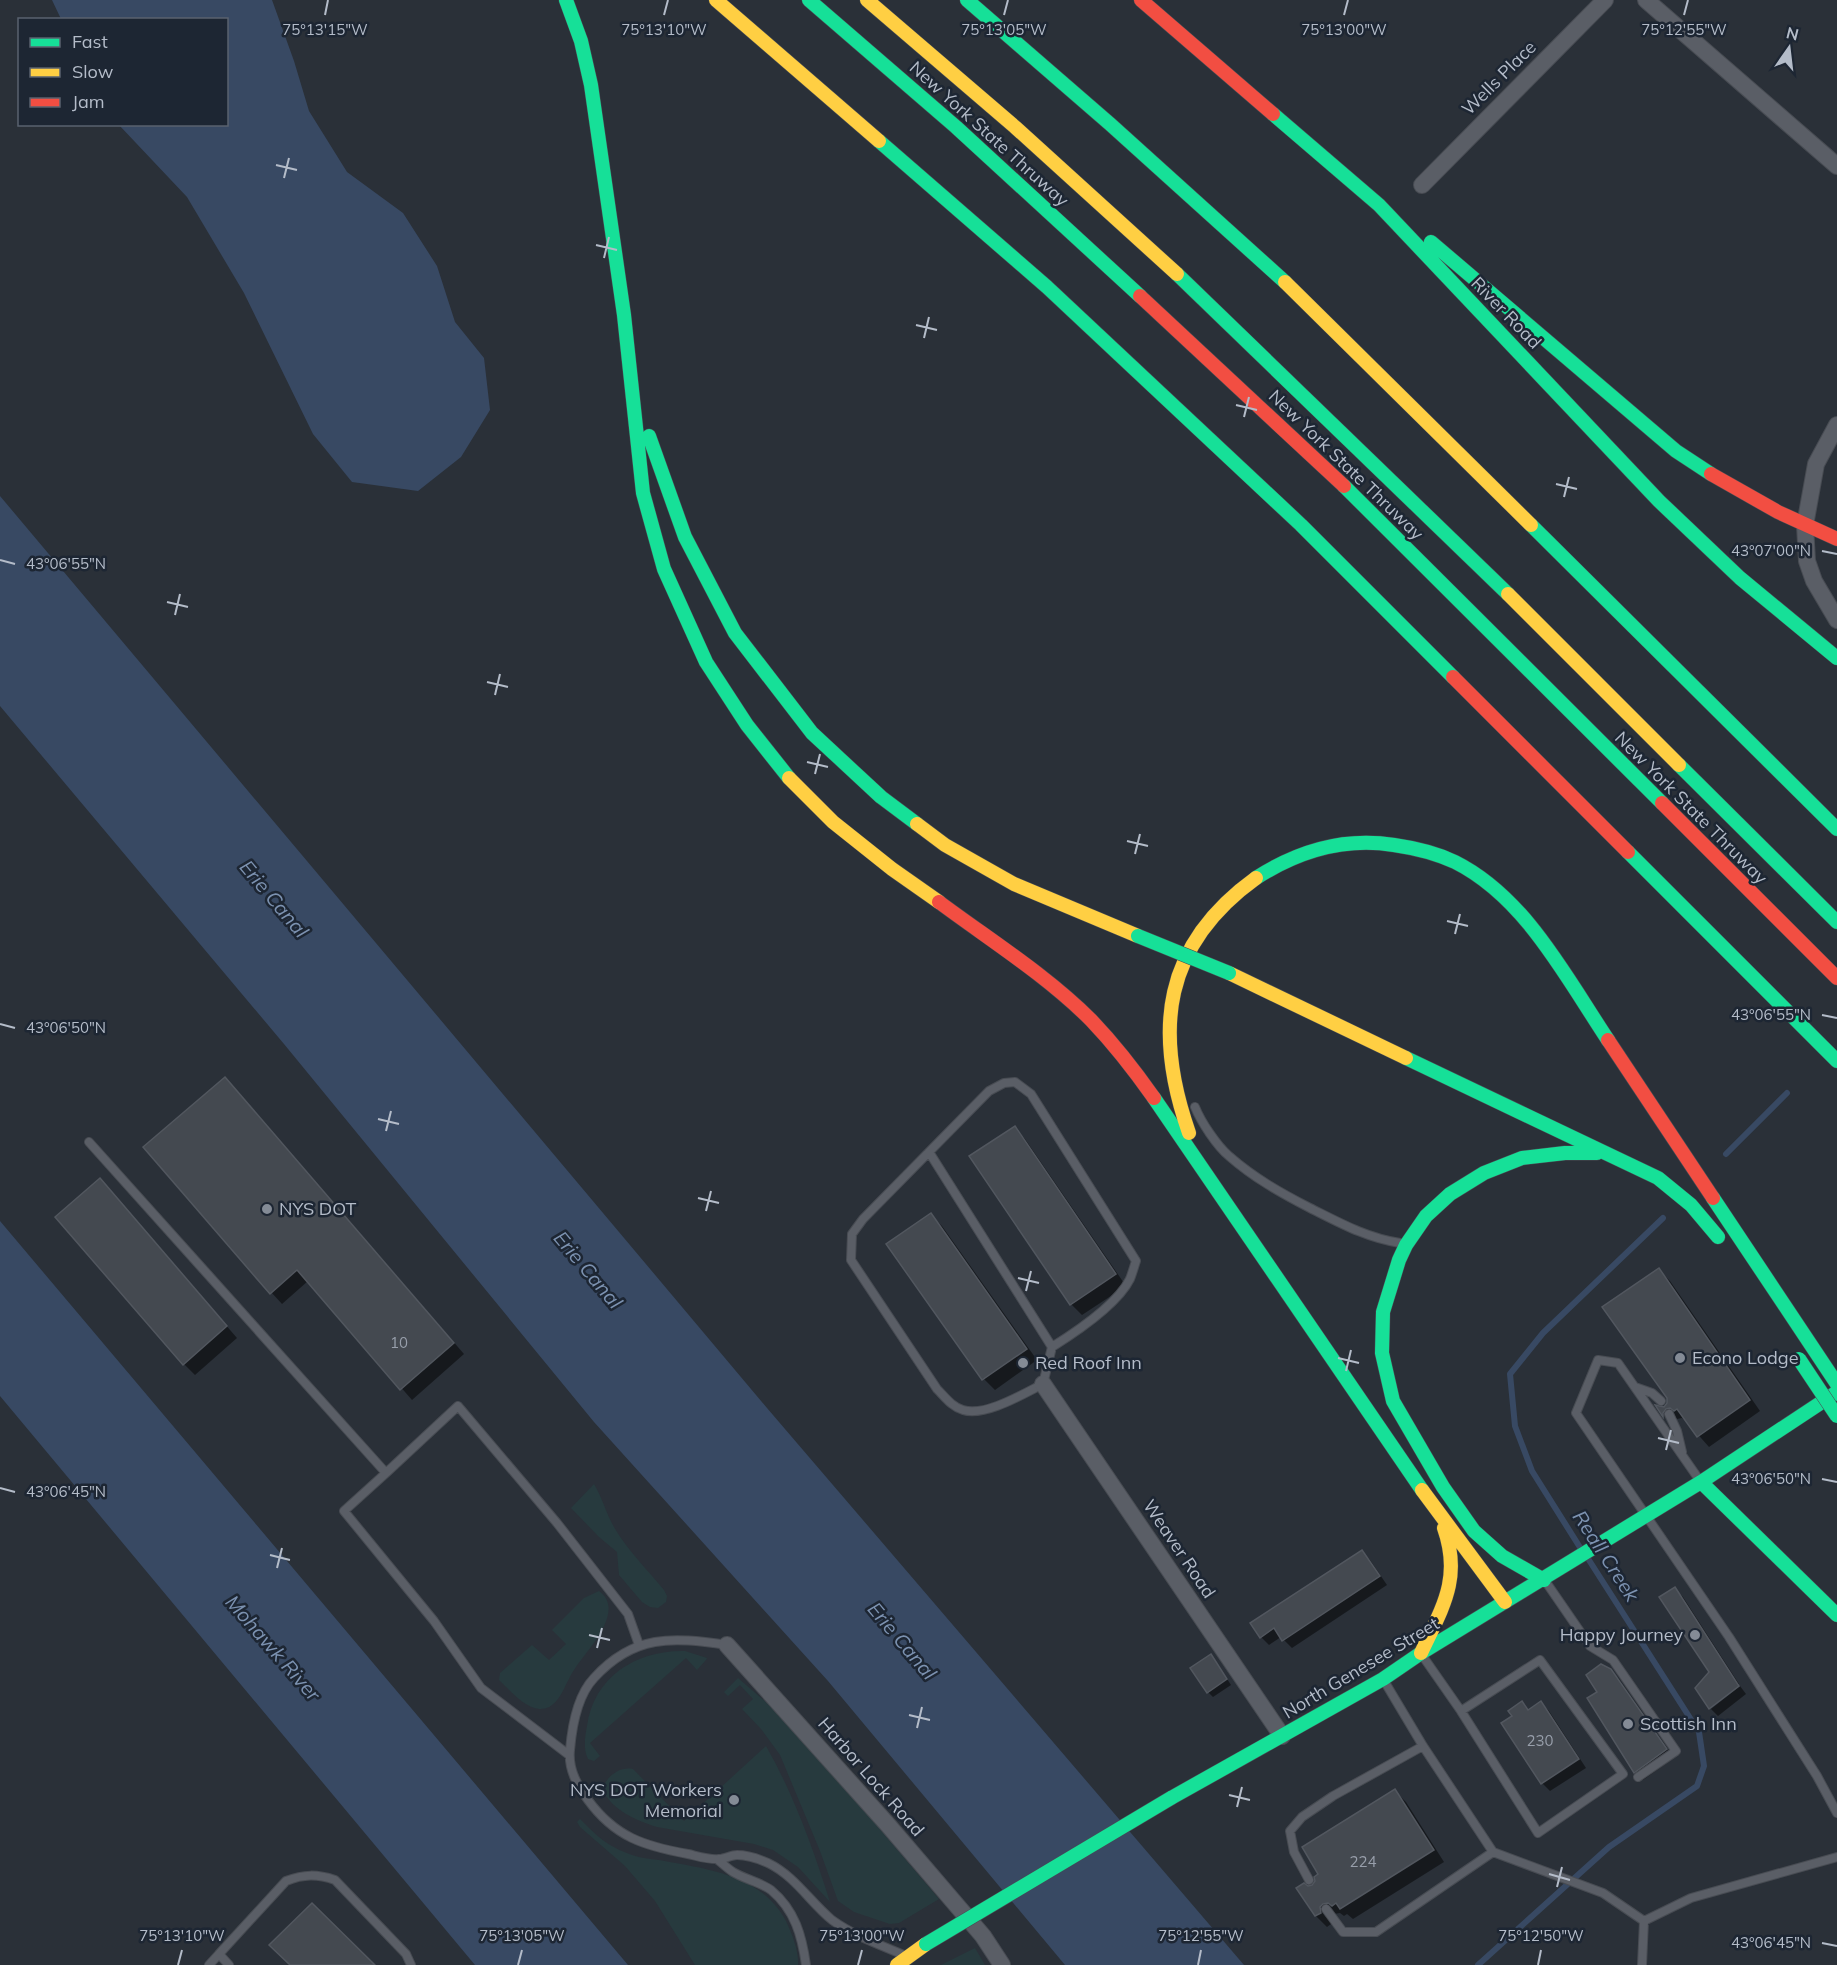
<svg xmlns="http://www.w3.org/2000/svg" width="1837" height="1965" viewBox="0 0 1837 1965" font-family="Mulish,sans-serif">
	<rect width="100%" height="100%" fill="#2a3038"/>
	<path fill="#273a3e" d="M594,1484C602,1497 606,1513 614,1527C627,1550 647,1569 664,1590L667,1596L666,1602L658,1608L650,1607L642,1602L619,1575L617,1552L599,1537L571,1508Z
		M599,1591C627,1611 586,1651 574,1670C567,1680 562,1698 552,1705C549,1708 543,1709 539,1709C523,1707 510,1690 499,1680L500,1673L532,1645L549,1660L566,1644L552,1630L584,1598Z
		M685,1651L707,1658L706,1660L697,1670L686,1658L590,1743L600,1756L594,1761L588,1759C583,1749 585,1736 587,1726C594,1676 637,1650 685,1651Z
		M738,1678L767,1703L868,1815L939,1899L899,1923L890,1924L854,1912L838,1901L820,1851L780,1755L761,1729L742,1709L753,1699L740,1685L728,1696L724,1692Z
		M766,1746C794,1795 813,1848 830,1902L798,1867L773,1850L754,1844L657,1827C635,1820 614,1811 602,1790C606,1777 619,1766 633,1769L684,1821Z
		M580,1819C598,1837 607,1846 632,1855C641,1858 650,1859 659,1860C706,1869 761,1874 786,1921C792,1934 799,1951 798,1965H695L655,1901L625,1866L580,1827L577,1822Z
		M975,1948L985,1965H941Z"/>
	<path fill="#384963" d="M52,0H272L294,61L309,111L347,172L403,213L437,266L455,322L484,358L490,410L461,457L418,491L352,482L313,434L244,293L187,197L119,125L226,124V20L61,19Z
		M0,496L767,1408L1244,1965H1065L828,1681L594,1422L284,1044L0,706Z
		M0,1221L628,1965H475L0,1396Z"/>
	<path fill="#0007" d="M236,1090L464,1354L412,1400L308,1281L282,1304L271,1292Z
		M1014,1127L1025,1139L1126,1286L1082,1315L1071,1304Z
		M111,1192L237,1338L195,1375L184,1364Z
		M931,1215L942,1226L1037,1360L995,1390L984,1379L888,1245Z
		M1659,1270L1670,1281L1760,1411L1709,1447L1686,1421L1682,1418L1677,1419L1673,1425L1658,1407L1664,1408L1669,1403Z
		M1362,1551L1370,1560L1387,1585L1292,1648L1281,1637L1269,1645L1261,1637Z
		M1675,1589L1683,1597L1739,1684L1709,1706L1711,1673Z
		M1216,1662L1231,1685L1213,1697L1208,1692Z
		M1610,1670L1619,1679L1674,1758L1643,1780L1635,1772L1599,1692Z
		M1740,1686L1746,1694L1718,1716L1711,1709Z
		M1522,1703L1529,1711L1541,1703L1549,1711L1586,1768L1550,1791L1542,1783L1514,1716Z
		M1395,1791L1406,1802L1444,1862L1353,1919L1347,1914L1344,1916L1340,1913L1334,1914L1330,1919L1331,1924L1327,1927L1316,1916L1308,1888L1313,1887Z"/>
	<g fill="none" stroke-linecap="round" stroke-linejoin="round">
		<path stroke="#384963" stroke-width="6" d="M1726,1154L1787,1093
			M1581,1549L1532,1471L1515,1426L1510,1374L1543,1333L1663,1218
			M1478,1965L1609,1847L1697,1786L1704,1766L1699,1732L1587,1557"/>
	</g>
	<path fill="#444950" stroke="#52575f" stroke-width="1.5" d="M225,1077L454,1343L400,1390L297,1270L270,1294L143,1147Z
		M1015,1126L1116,1274L1070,1305L969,1156Z
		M100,1178L227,1326L183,1365L55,1217Z
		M931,1213L1027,1349L982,1380L886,1244Z
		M1659,1268L1750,1400L1697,1437L1677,1409L1674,1411L1670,1408L1666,1409L1663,1413V1417L1655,1405L1664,1407L1667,1403V1398L1602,1307Z
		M1362,1550L1380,1576L1282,1641L1274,1628L1260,1638L1250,1623Z
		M1675,1587L1739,1686L1709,1709L1695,1688L1709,1672L1659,1597Z
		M1211,1654L1227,1679L1207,1693L1190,1668Z
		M1601,1664L1611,1669L1667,1749L1634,1773L1587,1698L1597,1692L1586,1675Z
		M1522,1701L1528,1710L1541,1701L1579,1759L1541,1784L1501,1723L1512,1716L1508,1711Z
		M1395,1789L1434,1850L1340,1909L1336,1903L1332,1906L1328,1903L1323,1904L1320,1907L1321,1913L1315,1916L1296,1888L1304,1883L1308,1886L1312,1885L1315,1881L1314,1877L1318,1874L1302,1847Z
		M312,1903L375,1965H290L269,1945Z"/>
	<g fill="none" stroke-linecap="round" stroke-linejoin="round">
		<g stroke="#484c53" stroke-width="10">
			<path id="lane" d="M1015,1082L1031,1094L1136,1261C1134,1267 1132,1274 1130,1279C1117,1305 1076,1332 1052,1347L1043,1384C1023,1394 985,1417 963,1410C952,1407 945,1397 937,1389L851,1260L852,1234L863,1219L989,1091L1004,1083Z
				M1195,1107C1201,1122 1217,1146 1229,1156C1254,1178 1281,1193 1310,1208C1340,1223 1367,1238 1400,1243
				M89,1142L386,1473L458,1406L557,1523L628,1614L639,1645
				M929,1152L1052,1347
				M1635,1387L1652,1393L1661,1401
				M1669,1414L1677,1431L1682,1452
				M386,1473L344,1511L434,1621L481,1688L569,1755
				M1698,1478L1618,1363L1598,1360L1576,1413L1729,1637L1817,1776L1837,1813
				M1548,1585L1590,1646L1613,1660L1676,1751L1638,1777
				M727,1645C672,1637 634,1634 594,1678C577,1696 572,1726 570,1750C568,1769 577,1785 588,1800C615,1837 644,1846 688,1854C697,1856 709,1860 719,1859C725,1859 731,1855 737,1855C746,1855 759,1859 768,1863C795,1876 810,1902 832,1920C854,1936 881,1945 906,1956
				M1424,1658L1461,1711L1538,1833L1623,1774L1540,1660L1461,1711
				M1383,1679L1423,1746L1493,1852L1603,1893L1644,1921
				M718,1860C723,1864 727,1868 733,1872C744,1879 760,1882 771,1890C795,1910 802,1936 806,1965
				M1309,1880L1294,1852L1290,1831L1302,1817L1333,1796L1423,1746
				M1326,1909L1343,1932H1376L1493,1852
				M219,1954L286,1881C304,1874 317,1874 335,1880L406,1954L411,1965
				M209,1965L219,1954L229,1965
				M1642,1965L1644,1921L1691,1898L1837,1857"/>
		</g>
		<g stroke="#484c53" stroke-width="18">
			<path id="street" d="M1646,0L1837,166
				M1422,185L1605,0
				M1837,425L1816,464L1805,525L1807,561L1814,581L1837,620
				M1043,1384L1282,1736
				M727,1645L888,1825L983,1936L1002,1965"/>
		</g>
		<g stroke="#484c53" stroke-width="15">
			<path id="fast" d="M566,0L581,41L591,85L624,315L643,493L664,569L706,662L747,725L789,778
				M809,0L956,127L1140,296
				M967,0L1110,124L1285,282
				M1273,114L1379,205L1659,501L1740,578L1837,658
				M879,141L1047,287L1301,525L1453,677
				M1431,242L1676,451L1711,474
				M1177,274L1508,594
				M649,436L685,537L735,633L812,733L881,797L917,824
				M1344,486L1662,803
				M1531,525L1837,829
				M1679,765L1837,922
				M1628,852L1837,1061
				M1256,878C1298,851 1344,837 1394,845C1415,848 1436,853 1455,862C1525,897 1566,977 1608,1040
				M1406,1058L1658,1178L1691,1205L1718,1237
				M1154,1098L1422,1490
				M1713,1198L1837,1384
				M1701,1482L1837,1615
				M1544,1580L1502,1556L1474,1531L1443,1487L1393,1401L1382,1353L1383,1312L1399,1260L1406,1245L1426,1216L1450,1194L1484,1173L1522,1158L1565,1153H1597
				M1171,1798L1383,1679L1421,1653L1701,1482L1837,1392"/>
		</g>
		<g stroke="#484c53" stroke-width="15">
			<path id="slow" d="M716,0L879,141
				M867,0L1015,127L1177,274
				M1285,282L1531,525
				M1508,594L1679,765
				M789,778L833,822L892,869L939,902
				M917,824L945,845L1014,884L1138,936
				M1229,973L1406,1058
				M1189,1133C1153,1030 1163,945 1256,878
				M1422,1490L1505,1602
				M1421,1653C1442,1608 1462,1579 1444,1528
				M897,1965L926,1944"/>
		</g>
		<g stroke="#484c53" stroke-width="15">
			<path id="jam" d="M1141,0L1273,114
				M1140,296L1344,486
				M1711,474L1778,512L1837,539
				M1453,677L1628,852
				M1662,803L1837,978
				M939,902C990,940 1046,975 1091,1020C1114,1044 1135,1071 1154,1098
				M1608,1040L1713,1198"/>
		</g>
		<use href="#lane" stroke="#5a5e66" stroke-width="8"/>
		<use href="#street" stroke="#5a5e66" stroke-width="16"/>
		<use href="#fast" stroke="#16e098" stroke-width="14"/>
		<use href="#slow" stroke="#ffcf43" stroke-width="14"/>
		<use href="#jam" stroke="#f24e42" stroke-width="14"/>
		<g stroke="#484c53" stroke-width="15" stroke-linecap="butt">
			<path id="fast-bridge" d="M1138,936L1229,973
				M1799,1359L1837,1416
				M926,1944L1171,1798"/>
		</g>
		<use href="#fast-bridge" stroke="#16e098" stroke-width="14"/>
	</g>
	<path fill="none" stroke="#b4bcc9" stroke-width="2" d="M325,15L328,0M664,15L668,0M1004,15L1008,0M1344,15L1348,0M1684,15L1688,0M276,165L297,170M284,178L289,158M596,245L617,250M604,258L609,237M916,325L937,330M924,338L929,317M1236,405L1257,410M1244,417L1249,397M1556,484L1577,489M1564,497L1569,477M1822,551L1837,554M0,560L15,564M167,602L188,607M175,615L180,594M487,682L508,687M495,695L500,674M807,762L828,767M815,774L820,754M1127,841L1148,846M1135,854L1140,834M1447,921L1468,926M1455,934L1460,914M1822,1015L1837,1018M0,1024L15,1028M378,1119L399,1124M386,1131L391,1111M698,1198L719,1203M706,1211L711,1191M1018,1278L1039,1283M1026,1291L1031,1271M1338,1358L1359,1363M1346,1371L1351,1350M1658,1438L1679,1443M1666,1450L1671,1430M1822,1479L1837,1482M0,1488L15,1492M270,1555L290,1560M277,1568L282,1548M589,1635L610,1640M597,1648L602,1628M909,1715L930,1720M917,1728L922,1707M1229,1795L1250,1800M1237,1807L1242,1787M1549,1874L1570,1880M1557,1887L1562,1867M1822,1943L1837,1946M178,1965L182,1950M518,1965L522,1950M858,1965L862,1950M1198,1965L1201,1950M1538,1965L1541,1950"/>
	<g fill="#848b96" stroke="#1d2633" stroke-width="2">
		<circle cx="267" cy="1209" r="6"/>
		<circle cx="1680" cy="1358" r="6"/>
		<circle cx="1023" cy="1363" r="6"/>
		<circle cx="1695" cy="1635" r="6"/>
		<circle cx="1628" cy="1724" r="6"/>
		<circle cx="734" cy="1800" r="6"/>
	</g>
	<g text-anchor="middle" stroke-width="5" stroke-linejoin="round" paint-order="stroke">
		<g font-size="15" fill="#989fab">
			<text x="399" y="1348">10</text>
			<text x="1540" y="1746">230</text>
			<text x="1363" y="1867">224</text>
		</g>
		<g font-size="18" fill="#b4bcc9" stroke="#1d2633">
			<text transform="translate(1499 78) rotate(-45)" y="6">Wells Place</text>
			<text transform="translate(989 134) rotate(42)" y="6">New York State Thruway</text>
			<text transform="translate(1506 313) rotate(46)" y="6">River Road</text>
			<text transform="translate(1346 465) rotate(44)" y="6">New York State Thruway</text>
			<text transform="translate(1691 808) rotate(45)" y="6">New York State Thruway</text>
			<text transform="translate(1179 1549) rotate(56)" y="6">Weaver Road</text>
			<text transform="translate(1361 1668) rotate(-31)" y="6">North Genesee Street</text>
			<text transform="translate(871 1777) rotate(49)" y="6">Harbor Lock Road</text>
		</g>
		<g font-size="18" fill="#b4bcc9" stroke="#1d2633" text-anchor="start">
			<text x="279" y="1215">NYS DOT</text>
			<text x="1692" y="1364">Econo Lodge</text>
			<text x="1035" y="1369">Red Roof Inn</text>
			<text x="1683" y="1641" text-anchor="end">Happy Journey</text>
			<text x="1640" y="1730">Scottish Inn</text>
			<text x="722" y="1796" text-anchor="end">NYS DOT Workers<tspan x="722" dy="21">Memorial</tspan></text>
		</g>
		<g font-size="20" font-style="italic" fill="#7c92b1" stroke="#1d2633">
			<text transform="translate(274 899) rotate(50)" y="7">Erie Canal</text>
			<text transform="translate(588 1270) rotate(50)" y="7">Erie Canal</text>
			<text transform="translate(1606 1556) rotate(57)" y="7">Reall Creek</text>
			<text transform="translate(902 1641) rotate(50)" y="7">Erie Canal</text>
			<text transform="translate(273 1648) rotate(49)" y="7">Mohawk River</text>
		</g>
	</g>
	<g font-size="15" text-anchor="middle" fill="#b4bcc9" stroke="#1d2633" stroke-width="5" stroke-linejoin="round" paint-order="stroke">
		<text x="325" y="35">75°13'15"W</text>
		<text x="664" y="35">75°13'10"W</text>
		<text x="1004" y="35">75°13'05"W</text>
		<text x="1344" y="35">75°13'00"W</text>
		<text x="1684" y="35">75°12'55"W</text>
		<text x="1771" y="556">43°07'00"N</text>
		<text x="66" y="569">43°06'55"N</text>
		<text x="1771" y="1020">43°06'55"N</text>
		<text x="66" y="1033">43°06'50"N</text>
		<text x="1771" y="1484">43°06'50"N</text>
		<text x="66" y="1497">43°06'45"N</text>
		<text x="182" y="1941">75°13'10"W</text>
		<text x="522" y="1941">75°13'05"W</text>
		<text x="862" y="1941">75°13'00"W</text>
		<text x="1201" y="1941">75°12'55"W</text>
		<text x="1541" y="1941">75°12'50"W</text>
		<text x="1771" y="1948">43°06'45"N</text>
	</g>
	<rect x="18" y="18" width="210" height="108" fill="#1d2633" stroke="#59626f" stroke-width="1.5"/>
	<rect x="30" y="38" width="30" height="9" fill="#16e098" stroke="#59626f" stroke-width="1.5"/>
	<text x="72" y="48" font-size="18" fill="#b4bcc9">Fast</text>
	<rect x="30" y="68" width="30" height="9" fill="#ffcf43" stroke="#59626f" stroke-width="1.5"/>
	<text x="72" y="78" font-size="18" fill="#b4bcc9">Slow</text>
	<rect x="30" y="98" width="30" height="9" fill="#f24e42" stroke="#59626f" stroke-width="1.5"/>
	<text x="72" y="108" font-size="18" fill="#b4bcc9">Jam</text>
	<g transform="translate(1789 48) rotate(14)" stroke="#1d2633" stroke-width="4.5" paint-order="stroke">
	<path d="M0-4.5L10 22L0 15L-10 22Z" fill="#b4bcc9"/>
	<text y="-9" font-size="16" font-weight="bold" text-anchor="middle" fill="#b4bcc9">N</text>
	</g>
</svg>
